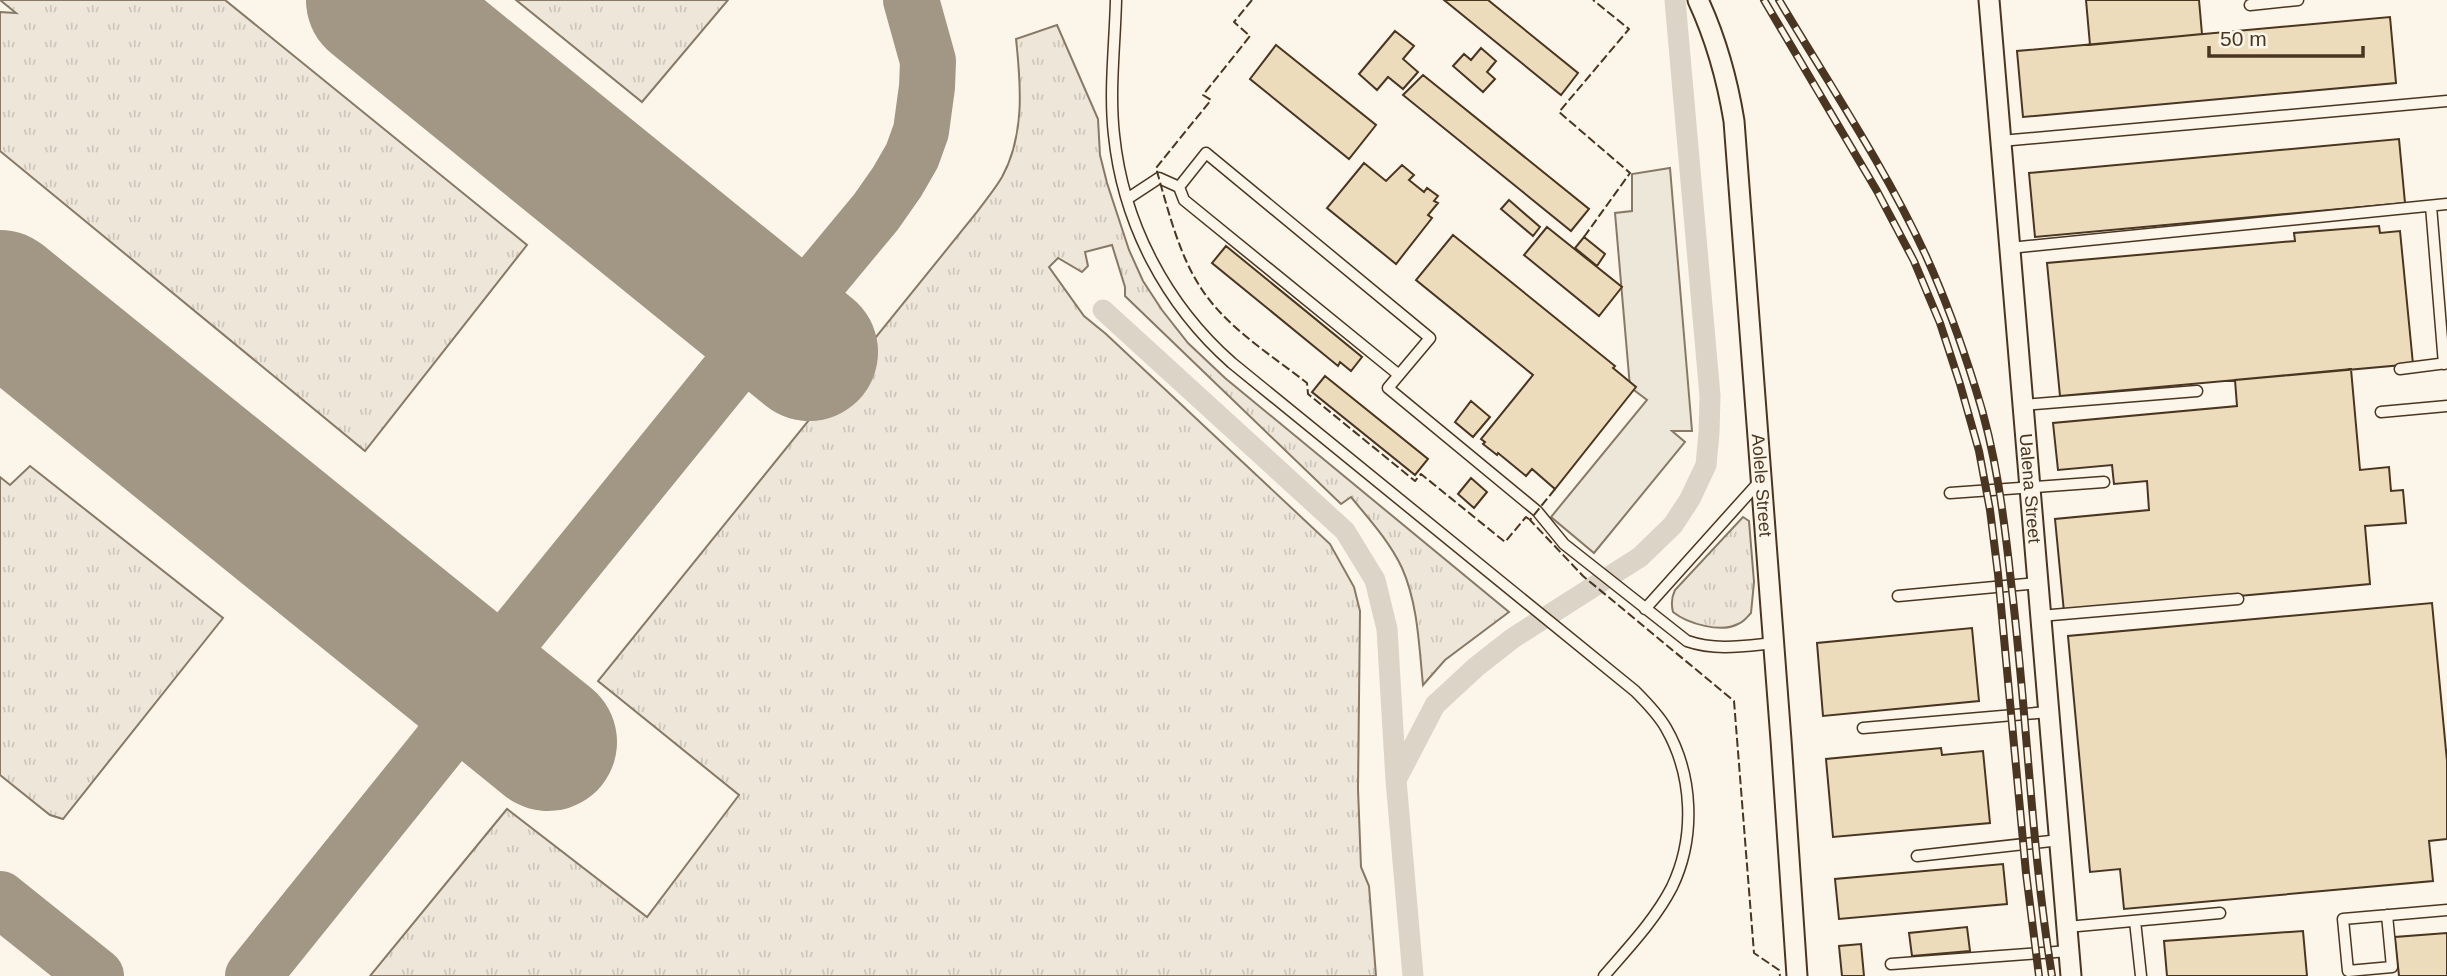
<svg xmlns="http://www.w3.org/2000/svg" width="2447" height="976" viewBox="0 0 2447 976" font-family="Helvetica,sans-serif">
	<defs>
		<pattern id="grass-tufts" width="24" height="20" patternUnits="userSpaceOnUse" patternTransform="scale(1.75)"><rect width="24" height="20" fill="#ede6d9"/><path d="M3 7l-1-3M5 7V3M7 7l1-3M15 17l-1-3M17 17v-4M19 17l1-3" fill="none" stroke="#cdc6ba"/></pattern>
	</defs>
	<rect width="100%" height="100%" fill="#fbf6e9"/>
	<path fill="url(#grass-tufts)" stroke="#887966" stroke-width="2" d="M0,0H225L527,245L365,451L0,151V12L16,13Z
		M516,0H728L642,102Z
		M1057,25L1098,119L1100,155L1107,183L1129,250L1143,281L1162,310L1188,343L1225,378L1509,612L1445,660L1423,685C1419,646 1418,604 1402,568C1390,542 1369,519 1351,497L1341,504L1125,296V287L1112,245L1085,252L1088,266L1082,272L1058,258L1049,267L1084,316L1106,334L1330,544L1354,587L1360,611L1358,789L1361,867L1369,886L1376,976H370L507,809L647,917L739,795L598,681L977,212C985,201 995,189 1002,177C1025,135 1021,85 1016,39Z
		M30,466L223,618L63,819L50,815L0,775V477L10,485Z
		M1743,517L1749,521L1754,582L1751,613C1747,617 1744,622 1738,624C1721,633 1688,624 1673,612C1671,604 1671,598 1675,590Z"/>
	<path fill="#ede7d9" stroke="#887966" stroke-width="2" d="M1670,168L1692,431H1672L1685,442L1594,553L1551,517L1647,400L1630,387L1615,213L1632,211V174Z"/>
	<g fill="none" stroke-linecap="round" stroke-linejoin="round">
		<path stroke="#dcd4c6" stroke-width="21" d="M1103,310L1345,531L1375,580L1387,629L1396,780L1413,976
			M1396,780L1435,705L1476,667L1513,638L1640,557L1673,525L1690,499L1706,465L1709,433L1710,396L1675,0"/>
		<path stroke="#a29684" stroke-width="56" d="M0,899L96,976
			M253,976L439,745L520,629L726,375L822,277L876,212L897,182L912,156L921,131L927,87L928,61L911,0"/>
		<path stroke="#a29684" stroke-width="138" d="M375,0L809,352
			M0,299L548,742"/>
	</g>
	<path fill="#ecdcbc" stroke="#4a3520" stroke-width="2" d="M1444,0H1488L1578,73L1561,95Z
		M2086,0H2199L2202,34L2090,45Z
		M2390,17L2396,83L2023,117L2017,51Z
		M1395,31L1414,46L1403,59L1418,72L1403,89L1388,77L1377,90L1359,74Z
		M1276,45L1376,125L1349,159L1250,79Z
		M1481,48L1496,61L1487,72L1495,79L1483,92L1453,66L1464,54L1471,60Z
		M1423,75L1589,209L1571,231L1403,95Z
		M2399,139L2405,203L2035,237L2029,173Z
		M1364,163L1386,181L1402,165L1414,175L1409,180L1424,192L1427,188L1438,196L1434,201L1438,203L1428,215L1432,218L1396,264L1327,208Z
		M1509,200L1540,227L1533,236L1501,209Z
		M2379,226L2380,233L2400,231L2413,364L2060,396L2047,263L2295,241L2294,233Z
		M1547,227L1622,287L1599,316L1524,255Z
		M1453,235L1615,366L1613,368L1636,387L1555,489L1532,469L1526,476L1498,453L1497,455L1483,444L1485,442L1481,439L1533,375L1416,280Z
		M1584,237L1605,254L1597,266L1575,248Z
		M1226,246L1362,357L1351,371L1340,362L1338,366L1212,263Z
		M2351,369L2360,470L2389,467L2391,491L2403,490L2406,523L2365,526L2370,584L2064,612L2055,519L2149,510L2147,481L2114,484L2112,465L2058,470L2053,423L2237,406L2235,380Z
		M1325,376L1428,459L1415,475L1312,392Z
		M1471,401L1490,417L1473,437L1455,422Z
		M1471,478L1487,492L1474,508L1458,494Z
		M2432,603L2447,761V839L2429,841L2433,881L2124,909L2120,869L2090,872L2068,636Z
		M1972,628L1979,701L1823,716L1817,643Z
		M1941,748L1942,755L1983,751L1990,823L1833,837L1826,759Z
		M2003,864L2007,904L1839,919L1835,879Z
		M1967,927L1970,951L1912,956L1909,933Z
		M2303,931L2307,976H2167L2164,941Z
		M2447,933V976H2399L2395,937Z
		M1861,944L1864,976H1842L1839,946Z"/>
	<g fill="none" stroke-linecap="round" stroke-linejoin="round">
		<g stroke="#4a3520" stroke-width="13">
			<path id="service" d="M1116,0C1115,44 1109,91 1114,135C1123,223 1166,305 1232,363L1635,691C1646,702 1658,714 1666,728C1693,775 1696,837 1672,887C1655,920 1628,948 1604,976
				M2250,5L2298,0
				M2001,141L2447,101
				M1127,199L1159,178L1179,187
				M2431,206L2444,364
				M2010,248L2447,204
				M2400,369L2447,363
				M1399,375L1184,200L1179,187L1206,153L1430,338L1388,388L1537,511L1564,544L1687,641C1716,651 1744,646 1774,643
				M2023,405L2197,391
				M2381,412L2447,406
				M1950,493L2104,482
				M1898,596L2038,583
				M1645,609L1759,482
				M2040,616L2238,599
				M1863,728L2048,712
				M1917,856L2060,840
				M2387,915L2392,967L2348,971L2343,919L2447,910
				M2135,921L2141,976
				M2067,927L2220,913
				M1891,964L2069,951"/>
		</g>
		<g stroke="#4a3520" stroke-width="23">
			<g id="minor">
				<path id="s1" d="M1698,0C1716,39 1727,78 1734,121L1781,740L1797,976"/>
				<path id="s2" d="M1989,0L2071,976"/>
			</g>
		</g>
		<use href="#service" stroke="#fbf6e9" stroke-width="10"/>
		<use href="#minor" stroke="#fbf6e9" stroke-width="19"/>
		<g stroke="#4a3520" stroke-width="8">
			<path id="rail" d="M1764,0L1877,191L1914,261L1940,323L1960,384L1979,451L1990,510L1998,574L2026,873L2039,976
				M1779,0C1829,84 1885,167 1926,256C1946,300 1962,345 1976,390C1996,452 2004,517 2011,582C2027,713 2031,846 2052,976"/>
		</g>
		<use href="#rail" stroke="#fbf6e9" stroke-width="5" stroke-dasharray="16" stroke-linecap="butt"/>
		<path stroke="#4a3520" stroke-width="2" stroke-dasharray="9 3.5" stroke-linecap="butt" d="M1252,0L1234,22L1250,36L1203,95L1211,100L1156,168C1167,206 1178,252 1199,285C1224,326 1270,354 1307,383L1308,394L1415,481L1421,474L1505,542L1526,517L1530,520
			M1584,237L1630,173L1559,112L1629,29L1593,0
			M1555,489L1530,520L1583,576L1734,701L1754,953L1779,970L1780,976"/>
	</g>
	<g text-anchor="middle" stroke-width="5" stroke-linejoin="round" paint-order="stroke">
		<g font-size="18" fill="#4a3520" stroke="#fbf6e9">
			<text dy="6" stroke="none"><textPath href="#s1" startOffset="492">Aolele Street</textPath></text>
			<text dy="6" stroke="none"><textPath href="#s2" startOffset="490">Ualena Street</textPath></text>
		</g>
	</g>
	<path d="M2209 46v10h154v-10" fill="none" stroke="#4a3520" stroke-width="3.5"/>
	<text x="2220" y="46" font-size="21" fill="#4a3520" stroke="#fbf6e9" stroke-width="5" paint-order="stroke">50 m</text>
</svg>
